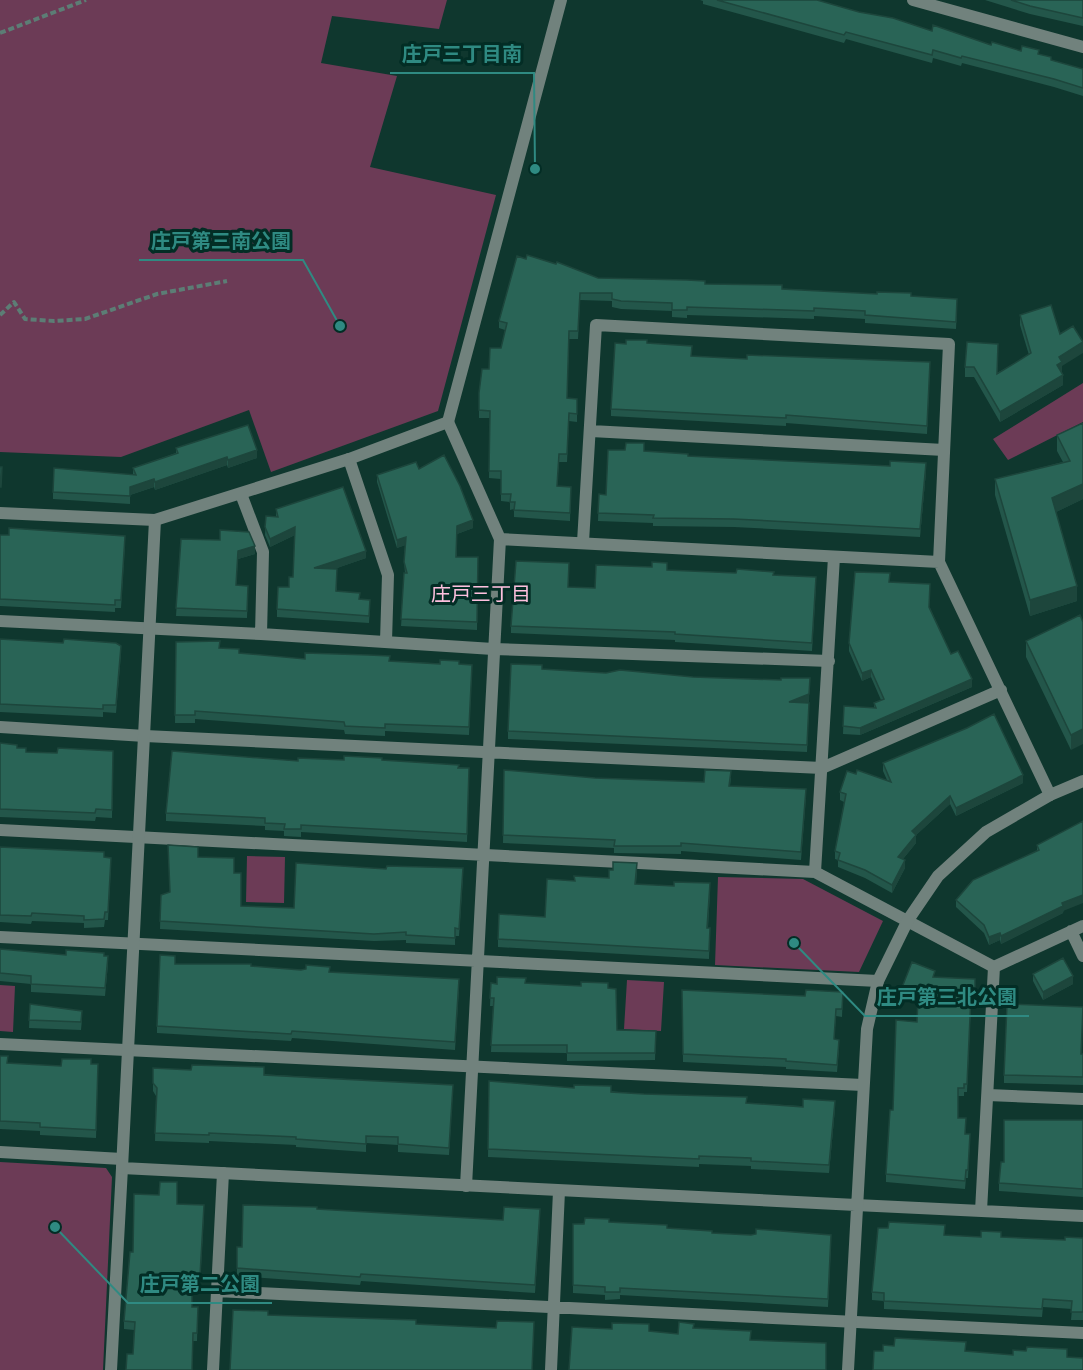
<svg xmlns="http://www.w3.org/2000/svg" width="1083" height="1370" viewBox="0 0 1083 1370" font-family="'Varela Round','Noto Sans JP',sans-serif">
	<rect width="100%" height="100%" fill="#0f372e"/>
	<path fill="#6c3b56" d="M0,0H447L439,29L332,16L321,63L397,76L370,167L496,195L438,411L271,472L249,410L121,457L0,452Z
		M1083,383V422L1008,460L993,439Z
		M247,856L285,857L284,903L246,902Z
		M718,877L803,879L883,921L859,972L715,965Z
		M627,980L664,982L661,1031L624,1029Z
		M0,985L15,986L13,1032L0,1031Z
		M0,1162L106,1168L112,1177L103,1370H0Z"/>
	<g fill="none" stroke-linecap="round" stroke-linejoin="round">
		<path stroke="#5c7d75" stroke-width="4" stroke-dasharray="6 3" stroke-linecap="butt" d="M0,33L86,0
			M0,315L14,302L25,319L54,321L85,319L157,294L227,281"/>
		<path stroke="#71827d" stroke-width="12" d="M913,0L1083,47
			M448,422L500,539L939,562L1050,795
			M591,431L944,450
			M349,459L388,575L386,641
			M241,494L263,552L261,634
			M0,513L155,520
			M583,542L596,325L949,344L939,562
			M0,621L261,634L493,649L829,661
			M0,727L145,736L822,768L1001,690
			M0,830L815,872L994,967L1083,926
			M815,872L834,557
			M1071,931L1083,956
			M0,937L878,981
			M0,1044L863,1085
			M988,1095L1083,1099
			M0,1152L122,1159
			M466,1186L500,539
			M856,1205L1083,1216
			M981,1211L994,967
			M217,1291L1083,1333
			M111,1370L122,1168
			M213,1370L223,1173
			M551,1370L559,1191"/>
		<path stroke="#71827d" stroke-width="12" d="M561,0L448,422L349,459L155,520L122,1168L856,1205
			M848,1370L867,1029L878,981L908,920L938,876L986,832L1050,795L1083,781"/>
	</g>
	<path fill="#23564a" d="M700,0H817L859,12L932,31L991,45L1039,54L1051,60L1083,69V96L1054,87L962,63L961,66L933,58L932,63L846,39L844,43L703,4V1Z
		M985,0H1083V26L1030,14Z
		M526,259L598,278L911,296L957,307L956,329L865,323V319L814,316V319L687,315V318L672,317V311L621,309L612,307V301L580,300L578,339H569L567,398L577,399V422L569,421L567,462H559L557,486L571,487L570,521L514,517V509L510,510V502L501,501V479L489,478L490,418H479V393L489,369L501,348L505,330L499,328V321Z
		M1020,315L1062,366L1061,372L1063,385L1000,422L974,377H965V367L998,354L997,373L1029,355L1020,325Z
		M647,343L692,356L747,359L930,362L927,434L786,423V426L611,416V409L626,344Z
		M1083,423V499L1056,512L1077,601L1030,616L995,495V479L1063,462L1057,451V435Z
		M176,448L257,458L228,468L227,465L155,490L154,487L130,495V504L53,499V492L133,475V468L176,453Z
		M644,451L688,456L926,471L920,537L734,527L653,526V523L598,521L599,494L606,495Z
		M419,469L473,528L457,534V557H478L477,630L401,626L405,573L404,562L405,545L397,548L377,482V475Z
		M276,509L366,558L334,569L337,577V591L360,599L370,607L369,623L277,617V609L289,587L293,577L295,535L270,547L265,535L266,516L276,517Z
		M0,535L125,544L121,608H115V612L0,606Z
		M181,539L255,554L238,559L236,585L248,586L247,618L176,616Z
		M667,570L773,575L816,585L812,651L675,642V640L511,633V626L568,587L595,588Z
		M890,582L930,608L951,654L972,687L860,735L843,734L844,706L874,708V703L881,700L871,677L862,681L849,651V643Z
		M1083,622L1071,750L1026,657V641Z
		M0,639L121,653L116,713L103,712V717L0,712Z
		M176,642L219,648L239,653L305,659L390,661L472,665L469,735L385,731V736L345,734L344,730L195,719V723H175Z
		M542,669L809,702L806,703H809L807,752L508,739V731Z
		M0,743L26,752L57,753L113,751L112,818L96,817L95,821L0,817Z
		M344,760H382L469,768L467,842L301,832V837L284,836V831L265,830V826L166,821V813Z
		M883,763L1023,783L956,816L950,804L916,835V843L903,859L905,868L892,893L865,878L838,867V860L835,859V851L844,802L840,800V792L856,774L887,780L883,771Z
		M504,770L595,778L704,782L731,778L730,786L806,796L801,860L681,851V854L614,853V848L503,843Z
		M1083,821L1063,913L1001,944L1000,940L989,945L984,933L956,907V900L1037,851V845Z
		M0,847L104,857L111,865L108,920H105L104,927L84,928V923L32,921L31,924L0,922Z
		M198,857L234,873L241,906L294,908L463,876L459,936H455V945L406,943V940L374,941L160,929L161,895L170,892Z
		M637,871L636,884L710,891L708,928H710L709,959L498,947V939L545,917L609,878Z
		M0,949L66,955L104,956L108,964L105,996L31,992V984L0,981Z
		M175,964L251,966L329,972L459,987L455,1050L292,1038L291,1041L157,1033V1026Z
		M1033,974L1073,984L1043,1000L1033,981Z
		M935,977L975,979V1003L971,1002L967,1092H964V1096H958V1118L966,1134H970L968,1178H966L965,1189L886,1182V1174L893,1110L917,1022L918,1004L901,998V990Z
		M491,983H525L608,988L617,1030L656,1031L655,1060L567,1061V1053L491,1052L493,1006H490Z
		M682,990L805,996L843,992L842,1017L836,1016L834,1039L839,1048L837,1072L786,1069V1067L683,1062Z
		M30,1004L82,1019L81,1030L29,1028Z
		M1081,1054H1083V1085L1004,1083V1075Z
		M0,1056L8,1063L61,1066L98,1064L96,1138L40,1135V1131L0,1129Z
		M153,1068L453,1085L449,1155L398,1152V1145L366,1143V1152L296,1147V1145L209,1141V1143L155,1141L156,1096L153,1091Z
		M489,1081L747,1103L835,1108L829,1173L751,1169V1166L699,1164V1167L488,1157Z
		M1083,1120V1197L999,1191V1183L1004,1162Z
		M177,1204L204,1213L200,1284L192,1283V1307H198L197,1341H193L133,1354L134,1330L124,1329V1321Z
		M317,1209L503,1220L540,1217L535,1293L361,1281L360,1285L237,1276V1247H242Z
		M609,1222L712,1233L831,1243L828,1307L620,1295V1299L605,1300V1295L573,1293V1224Z
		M888,1228L945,1235L981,1237H1001L1065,1240L1083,1238V1320H1071L1072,1309L1043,1307L1042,1317L884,1309V1301L872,1300V1292Z"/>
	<path fill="#1d463c" d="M1083,342V353L1062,366V372L1057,375V365L1059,357Z
		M1063,375V385L1000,422V412Z
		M257,450V458L228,468V460Z
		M227,457V465L155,490V482Z
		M926,463V471L920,537V529Z
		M154,479V487L130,495V504V487Z
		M1083,484V499L1052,514V498Z
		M473,520V528L457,534V526Z
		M295,527V535L270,547V539Z
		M406,537V545L397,548V540Z
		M255,546V554L238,559V551Z
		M366,551V558L314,576V568Z
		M1077,586V601L1030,616V600Z
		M871,670V677L862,681V673Z
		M810,678L809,702L789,710V702Z
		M972,679V687L860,735V728Z
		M1083,729V744L1071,750V735Z
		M1023,775V783L956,816V808Z
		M950,796V804L912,839V831Z
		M916,835V843L898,865V857Z
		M905,860V868L892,893V885Z
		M1083,895V903L1063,911V913L1001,944V936L1062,903Z
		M1000,933V940L989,945V937Z
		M1073,976V984L1043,1000V992Z
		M835,1101V1108L829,1173V1165Z"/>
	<path fill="#296456" stroke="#1d463c" stroke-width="1.5" d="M717,0H817L859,12L893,18L932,31L933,25L991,45L992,42L1021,51L1022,46L1039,50L1038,54L1051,57V60L1083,69V88L1054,79L962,56L961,58L933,50L932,55L846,32L844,35Z
		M1011,0H1083V18L1030,6Z
		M527,255L556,264L557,262L598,278L687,280L705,281V284L782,285V289L877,294V292L911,293V296L957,299L956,322L865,315V311L814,308V311L687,307V310H672V303L621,301L612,299V293H580L578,331H569L567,398L577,399V414L569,413L567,454H559L557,486L571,487L570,513L514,510L515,502H510L511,494H501V471H489L490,411L479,410V393L482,369H489L490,348H501L507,323L499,321L517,256L526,259Z
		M1051,305L1060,334L1073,326L1083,342L1059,357L1062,362L1057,365L1063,375L1000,412L974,367H965L967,342L998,344L997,374L1031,353L1020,315Z
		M626,340H647V343L692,346L691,356L747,359V355L930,362L927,426L786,415V418L611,409L615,343L626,344Z
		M1083,423V484L1052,498L1077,586L1030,600L995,479L1070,461L1057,435Z
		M248,425L257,450L228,460L227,457L155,482L154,479L130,487V496L53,492L54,468L136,475L133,468L178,453L176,448Z
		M626,443H644V451L688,454V456L890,466V461L926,463L920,529L734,519L653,518L654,515L598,513L599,494L606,495L608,450H625Z
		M444,455L460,486L473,520L457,526L456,557H478L477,622L401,619L404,573H407L404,562L406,537L397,540L377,475L416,462L419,469Z
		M0,467H2L1,487H0Z
		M343,487L366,551L314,568L337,569L336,591L360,593L359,599L370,600L369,616L277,609L278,587H289V577H293L295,527L270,539L265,527L266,516L278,517L276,509Z
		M9,528L125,536L121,600H115V605L0,599V535H9Z
		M220,530L249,532L255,546L238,551L236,585L248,586L247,611L176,608L181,539L220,540Z
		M516,561L569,563L568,587L595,588L596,565L652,567V562L667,563V570L736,573L737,569L774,572L773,575L816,577L812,643L675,634V632L511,626Z
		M855,572L890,573L889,582L930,584L929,607L951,654L958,651L972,679L860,728L843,726L844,706L876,708L874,703L884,699L871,670L862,673L849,643Z
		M1080,615L1083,622V729L1071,735L1026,641Z
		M0,639L63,643L64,639L116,643L121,646L116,705H103V709L0,704Z
		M220,641L219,648L239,649V653L305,659V653L369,655L390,656L389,661L440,664V660L459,661V664L472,665L469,727L385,724V728L345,726L344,722L195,711V715H175L176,642Z
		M511,664L542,665V669L606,673L620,670L693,677L781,680V678H810L809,694L789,702L809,703L807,745L508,731Z
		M994,714L1023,775L956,808L950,796L912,831L916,835L898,857L905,860L892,885L865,870L838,860L840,853L835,851L846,794L840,792L847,771L856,774L857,770L891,782L883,763L967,728Z
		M0,743L17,745V748H26V752L57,753L58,748L113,751L112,810L96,809L95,813L0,809Z
		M172,751L298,761V758L344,760V756L382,758V760L459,765L458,768H469L467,834L301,825V829H284L285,824L265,823V818L166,813Z
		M504,770L595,778L704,782L705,770L731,771L729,786L806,789L801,852L681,843V846H614L615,840L503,835Z
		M1083,821V895L1062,903L1063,906L1001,936L1000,933L989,937L984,925L956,900L973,880L1039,850L1037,845Z
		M168,845L198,847V857L234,858V873H241V906L294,908L296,863L386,869L387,866L463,868L459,929L455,928V938L406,935V932L374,934L160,921L161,895L170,892Z
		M0,847L104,852V857L111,858L108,912H105L104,919L84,920V916L32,913L31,916L0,915Z
		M613,862L637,863L635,884L674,886V882L710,883L707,928H710L709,951L498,939L499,914L545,917L547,879L575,881L574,876L609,878V870H613Z
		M0,949L66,955V950L104,953V956H108L105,988L31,984V976L0,973Z
		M160,955L175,956V964H251V966L301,970L306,969V965L330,967L329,972L459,979L455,1042L292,1031L291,1034L157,1026Z
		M1063,958L1073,976L1043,992L1033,974Z
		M912,962L935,971L933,977L975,979V995H971L967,1084H964V1088H958V1118H966L965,1134H970L968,1170H966L965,1181L886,1174L890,1110H893L896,1020L917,1022L918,997L901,990Z
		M497,977L526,978L525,983L581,986V982L608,983V988L616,989L617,1030L656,1031L655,1053H567V1045H491L494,998H490L491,983L497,984Z
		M682,990L805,996L806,990L843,992L842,1009H836L834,1039L839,1040L837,1065L786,1061V1059L683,1054Z
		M30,1004L82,1011L81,1022L29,1020Z
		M1007,1004L1083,1007L1081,1054H1083V1077L1004,1075Z
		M0,1056H8L7,1063L61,1066L62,1059H91V1064H98L96,1130L40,1127V1123L0,1121Z
		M192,1065L264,1067V1075L453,1085L449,1148L398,1144V1137L366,1136V1144L296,1139V1137L209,1133V1135L155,1133L157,1088L153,1083V1068L191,1070Z
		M489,1081L574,1088V1085L611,1086V1092L644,1094L747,1097L746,1103L803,1107V1099L835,1101L829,1165L751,1161V1158L699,1156V1159L488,1149Z
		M1004,1120H1083V1189L999,1183L1001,1162H1004Z
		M160,1182H177V1204L204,1205L200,1276H192V1307H198L197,1333H193L192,1370H126L127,1354H133L135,1322L124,1321L130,1252H133L134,1194L159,1195Z
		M243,1205L317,1207V1209L503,1220L504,1207L540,1209L535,1285L361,1274L360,1277L237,1268V1247H242Z
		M585,1218L609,1219V1222L667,1225V1228L712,1231V1233L751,1235L756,1234V1229L831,1235L828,1299L620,1288V1292H605V1287L573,1285V1224H584Z
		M889,1222L945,1225L944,1235L981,1237V1231L1001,1232V1237L1065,1240V1237L1083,1238V1312H1071L1072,1301L1043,1299L1042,1309L884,1301V1293L872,1292L878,1228H888Z
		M233,1310L268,1311V1315L416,1320V1324L496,1328L497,1321L534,1322L532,1370H230Z
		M679,1322L694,1324L693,1328L751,1331L750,1340L826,1343V1370H569L572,1327L612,1329V1323L649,1324V1331L678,1334Z
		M895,1338L966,1342L965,1351L1013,1355V1350L1026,1351L1027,1347L1067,1349V1357L1083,1358V1370H873L874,1351H883V1345L894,1346Z"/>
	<g text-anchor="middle" stroke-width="6" stroke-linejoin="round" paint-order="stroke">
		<g font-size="20" fill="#fdc0de" stroke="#032d25">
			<text x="481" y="601">庄戸三丁目</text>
		</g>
	</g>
	<path fill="none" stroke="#2f8a82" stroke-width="2" d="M535 169L534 73H390M340 326L303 260H139M794 943L865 1016H1029M55 1227L128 1303H272"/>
	<g fill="#2f8a82" stroke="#032d25" stroke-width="2">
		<circle cx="535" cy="169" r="6"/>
		<circle cx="340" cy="326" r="6"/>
		<circle cx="794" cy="943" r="6"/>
		<circle cx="55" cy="1227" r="6"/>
	</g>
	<g font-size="20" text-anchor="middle" font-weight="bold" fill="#2f8a82" stroke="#032d25" stroke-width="6" stroke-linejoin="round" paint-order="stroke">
		<text x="462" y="61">庄戸三丁目南</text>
		<text x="221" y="248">庄戸第三南公園</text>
		<text x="947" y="1004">庄戸第三北公園</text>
		<text x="200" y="1291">庄戸第二公園</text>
	</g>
</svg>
